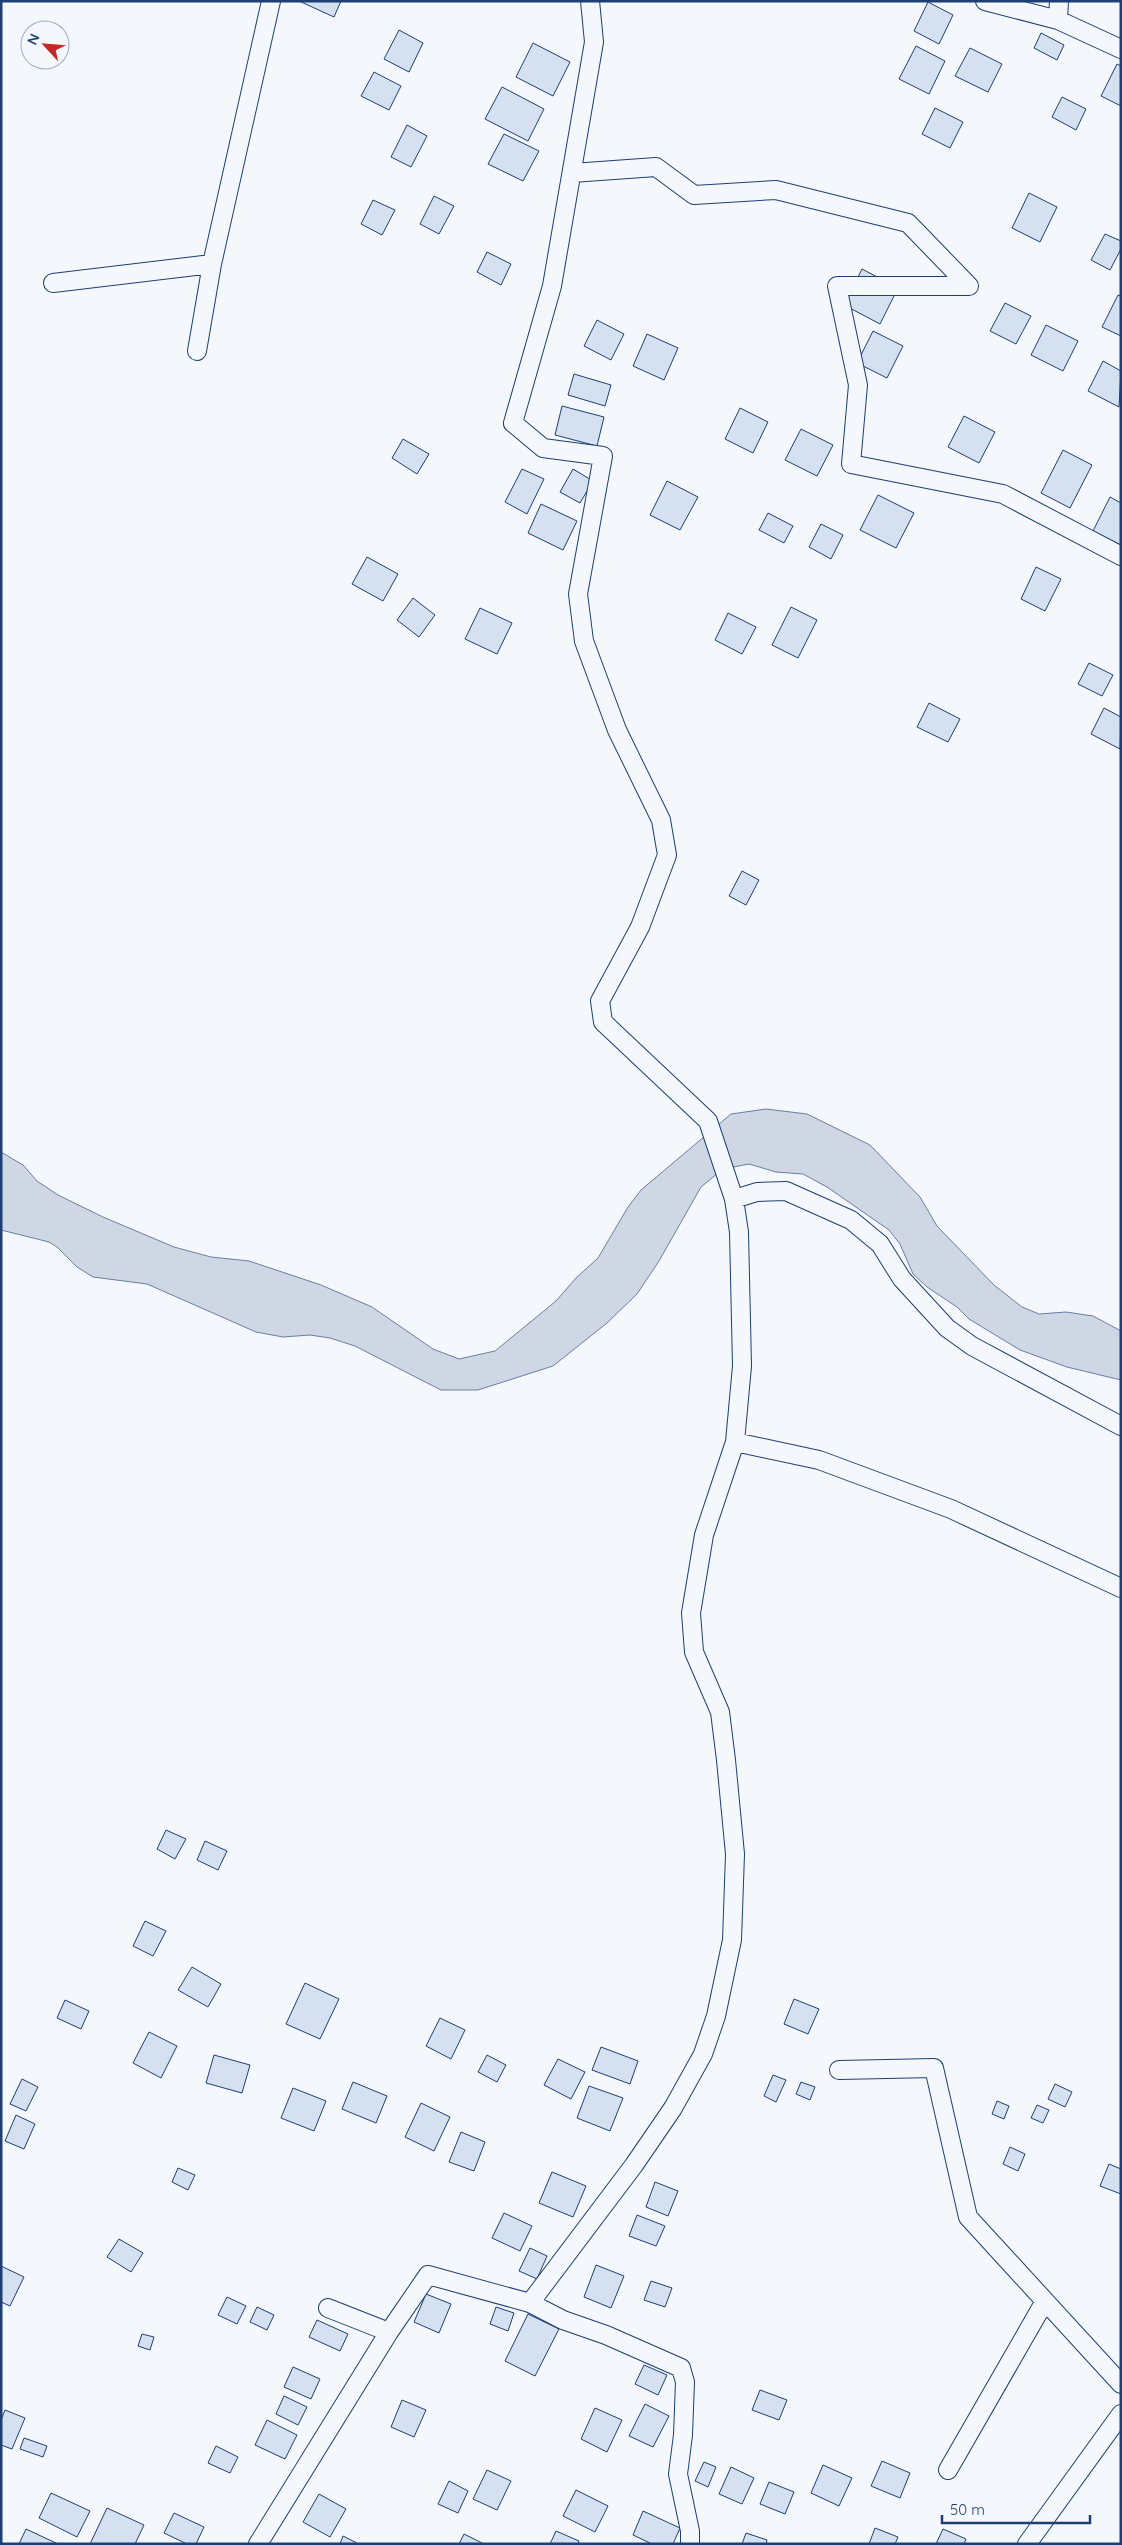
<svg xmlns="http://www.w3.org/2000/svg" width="1122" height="2545" viewBox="0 0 1122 2545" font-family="Quicksand,sans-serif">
	<rect width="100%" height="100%" fill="#f4f7fb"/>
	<path fill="#cfd7e4" stroke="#687fa3" d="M766,1109L807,1114L870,1145L920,1197L937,1226L994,1285L1022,1307L1039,1314L1066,1312L1093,1316L1121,1331V1380L1067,1367L1020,1350L969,1319L957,1307L927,1287L913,1274L900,1244L889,1230L827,1187L803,1174L776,1172L749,1164L723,1169L701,1187L659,1261L637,1294L607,1323L553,1366L478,1390H441L355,1346L330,1338L310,1335L283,1337L256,1332L147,1284L93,1277L77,1267L57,1247L49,1242L1,1230V1152L23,1165L37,1181L58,1195L103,1217L174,1247L211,1257L249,1261L321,1285L372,1307L433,1349L459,1359L495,1351L556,1301L576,1278L598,1258L628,1207L641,1190L731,1114Z"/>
	<path fill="#d5e0f0" stroke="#1d3f73" d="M299,1H341L334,17Z
		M928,2L953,15L939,44L914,31Z
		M399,30L423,43L409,72L384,59Z
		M1041,33L1064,45L1057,60L1034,48Z
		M533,43L570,62L553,96L516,77Z
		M916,46L945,61L929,94L899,79Z
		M970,48L1002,64L988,92L955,76Z
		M1117,64L1121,66V106L1101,96Z
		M374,72L401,86L389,110L361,96Z
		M502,87L544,109L528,141L485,119Z
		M1062,97L1086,109L1076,130L1052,117Z
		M935,108L963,122L950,148L922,134Z
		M407,125L427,136L411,167L391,157Z
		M504,134L539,151L523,181L488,164Z
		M1029,193L1057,207L1040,242L1012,228Z
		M434,196L454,206L439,234L420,224Z
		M373,200L395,210L382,235L361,224Z
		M1105,234L1121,241V249L1110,270L1091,260Z
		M487,252L511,264L501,285L477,272Z
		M862,269L898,288L880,324L844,305Z
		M1118,295L1121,296V336L1102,327Z
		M1005,303L1031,316L1016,344L990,331Z
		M597,320L624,334L611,360L584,346Z
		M1046,325L1078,341L1063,371L1031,355Z
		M873,331L903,346L887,378L857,363Z
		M647,334L678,348L664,380L633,366Z
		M1103,361L1121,371L1119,407L1088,391Z
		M574,374L611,385L605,406L568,395Z
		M562,406L604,417L597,446L555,435Z
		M740,408L768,422L753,453L725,439Z
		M964,416L995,432L979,463L948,447Z
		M801,429L833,445L817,476L785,460Z
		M403,439L429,454L417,474L392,458Z
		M1063,450L1092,465L1070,508L1041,493Z
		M522,469L544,479L527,514L505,502Z
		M573,469L593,481L580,503L560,492Z
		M667,481L698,497L680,530L650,515Z
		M878,495L914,513L896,548L860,530Z
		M1110,497L1121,503V545L1093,531Z
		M541,504L577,521L563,550L528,533Z
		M768,513L793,526L784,543L759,530Z
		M821,524L843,535L831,559L809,547Z
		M367,557L398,574L383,601L352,584Z
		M1036,567L1061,579L1045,611L1021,599Z
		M413,598L435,615L419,637L397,620Z
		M791,607L817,620L798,658L772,645Z
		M480,608L512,623L497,654L465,639Z
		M728,613L756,627L742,654L715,640Z
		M1089,663L1113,675L1102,696L1078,684Z
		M929,703L960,719L948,742L917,727Z
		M1104,708L1121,717L1120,749L1091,734Z
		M742,871L759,880L746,905L729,896Z
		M166,1830L186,1839L175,1859L157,1849Z
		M205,1841L227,1851L218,1870L197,1860Z
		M145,1921L166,1931L153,1956L133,1946Z
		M192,1967L221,1984L208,2007L178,1990Z
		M305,1983L339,1999L320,2039L286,2024Z
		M794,1999L819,2009L808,2034L784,2024Z
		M65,2000L89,2011L81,2029L57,2018Z
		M440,2018L465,2030L451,2059L426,2046Z
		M149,2032L177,2046L161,2078L133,2063Z
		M601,2047L638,2061L630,2084L592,2070Z
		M214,2055L250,2065L242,2093L206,2083Z
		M487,2055L506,2065L497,2082L478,2072Z
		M558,2059L585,2072L571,2099L544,2085Z
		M773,2075L786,2080L776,2102L764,2096Z
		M22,2079L38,2087L26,2111L10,2104Z
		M353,2082L387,2096L376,2123L342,2109Z
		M801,2082L815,2087L810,2100L796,2094Z
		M1055,2084L1072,2092L1065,2107L1048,2099Z
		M589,2086L623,2098L610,2131L577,2118Z
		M293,2088L326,2101L314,2131L281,2118Z
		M997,2101L1009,2106L1004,2119L992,2114Z
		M421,2103L450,2117L434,2151L405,2137Z
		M1037,2105L1049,2110L1043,2123L1031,2118Z
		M16,2115L35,2124L24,2149L5,2141Z
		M461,2132L485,2142L474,2171L449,2162Z
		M1010,2147L1025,2154L1018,2171L1003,2164Z
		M1109,2164L1121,2169V2194L1100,2186Z
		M178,2168L195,2175L188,2190L172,2182Z
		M552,2172L586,2186L573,2217L539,2203Z
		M655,2182L678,2191L668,2216L646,2207Z
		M504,2213L532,2226L520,2251L492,2238Z
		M637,2215L665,2226L656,2246L629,2236Z
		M119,2239L143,2253L131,2272L107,2257Z
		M530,2248L547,2256L537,2279L519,2271Z
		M596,2265L624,2276L611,2308L584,2297Z
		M1,2266L24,2277L10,2306L1,2302Z
		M651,2281L672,2288L665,2307L644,2300Z
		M426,2294L451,2304L439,2333L414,2322Z
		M227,2297L246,2306L237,2324L218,2315Z
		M257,2307L274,2315L267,2330L250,2322Z
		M496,2307L514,2313L508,2331L490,2324Z
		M528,2314L559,2329L535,2376L505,2361Z
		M317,2320L348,2334L340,2351L309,2337Z
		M142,2334L154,2337L150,2350L138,2346Z
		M644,2365L667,2375L658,2395L635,2384Z
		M293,2367L320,2379L311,2399L284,2387Z
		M760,2390L787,2400L779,2420L752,2410Z
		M284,2396L307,2407L298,2425L276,2414Z
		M402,2400L426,2410L414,2437L391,2427Z
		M645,2404L669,2416L653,2447L629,2436Z
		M595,2408L622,2420L607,2452L581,2439Z
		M5,2410L25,2418L12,2449L1,2445V2420Z
		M267,2420L297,2435L285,2459L255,2445Z
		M24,2438L47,2446L43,2457L20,2449Z
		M216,2446L238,2457L230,2473L208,2463Z
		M882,2461L910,2473L900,2498L871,2486Z
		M704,2462L716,2467L708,2487L695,2481Z
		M823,2465L852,2478L839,2506L811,2493Z
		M731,2467L754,2478L742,2504L719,2494Z
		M487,2470L511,2481L497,2510L473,2499Z
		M449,2481L468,2491L458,2513L438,2504Z
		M769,2482L794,2492L785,2514L760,2504Z
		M576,2490L608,2506L595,2532L563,2516Z
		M51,2493L90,2511L77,2537L39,2518Z
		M319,2494L346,2509L330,2537L303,2522Z
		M107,2508L144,2525L135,2544H90Z
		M643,2511L680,2528L673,2544H652L633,2535Z
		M174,2513L204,2527L196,2544H187L164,2533Z
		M875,2528L898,2537L895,2544H869Z
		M26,2529L58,2544H19Z
		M943,2529L966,2539L964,2544H936Z
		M556,2531L579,2541L578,2544H550Z
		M746,2533L767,2540L766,2544H742Z
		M464,2534L484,2544H459Z
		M343,2536L357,2543V2544H340Z"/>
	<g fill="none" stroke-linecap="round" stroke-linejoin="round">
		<g stroke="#1d3f73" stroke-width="20">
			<path id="street" d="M985,1L1058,20L1121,49
				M1058,20L1059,1
				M572,173L656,167L694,195L776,190L908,223L969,286H837L858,385L851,464L1003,494L1121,556
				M53,283L212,264
				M197,351L212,264L271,1
				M734,1199L757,1192L786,1191L851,1220L880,1244L902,1279L947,1328L972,1346L1121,1426
				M735,1442L819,1460L951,1509L1121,1588
				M839,2070L934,2068L968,2217L1121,2384
				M530,2303L634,2165L673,2108L703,2054L716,2016L732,1940L735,1854L726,1760L720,1712L694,1652L691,1613L704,1535L735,1442L742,1366L739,1232L734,1199L708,1121L603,1022L600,1001L640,927L667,855L661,820L617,730L584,641L578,594L603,456L543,448L513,423L552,286L594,42L590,1
				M328,2308L389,2332L428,2275L530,2303L563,2320L606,2335L681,2368L685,2382L683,2435L678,2474L690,2531V2544
				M948,2470L1045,2301
				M258,2544L389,2332
				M1027,2544L1121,2414"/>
		</g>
		<use href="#street" stroke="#f4f7fb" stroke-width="18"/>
	</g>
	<rect width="1122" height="2545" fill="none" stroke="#1d3f73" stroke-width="5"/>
	<g transform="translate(45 45) rotate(296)"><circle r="24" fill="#f4f7fb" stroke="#9eadc5"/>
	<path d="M0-4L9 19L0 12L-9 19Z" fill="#c62828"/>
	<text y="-8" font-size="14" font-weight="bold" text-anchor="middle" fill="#1d3f73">N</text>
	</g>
	<path d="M942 2515v8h148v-8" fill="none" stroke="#1d3f73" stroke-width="2.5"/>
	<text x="950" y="2515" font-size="15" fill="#1d3f73" stroke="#f4f7fb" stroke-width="4" paint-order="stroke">50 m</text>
</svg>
